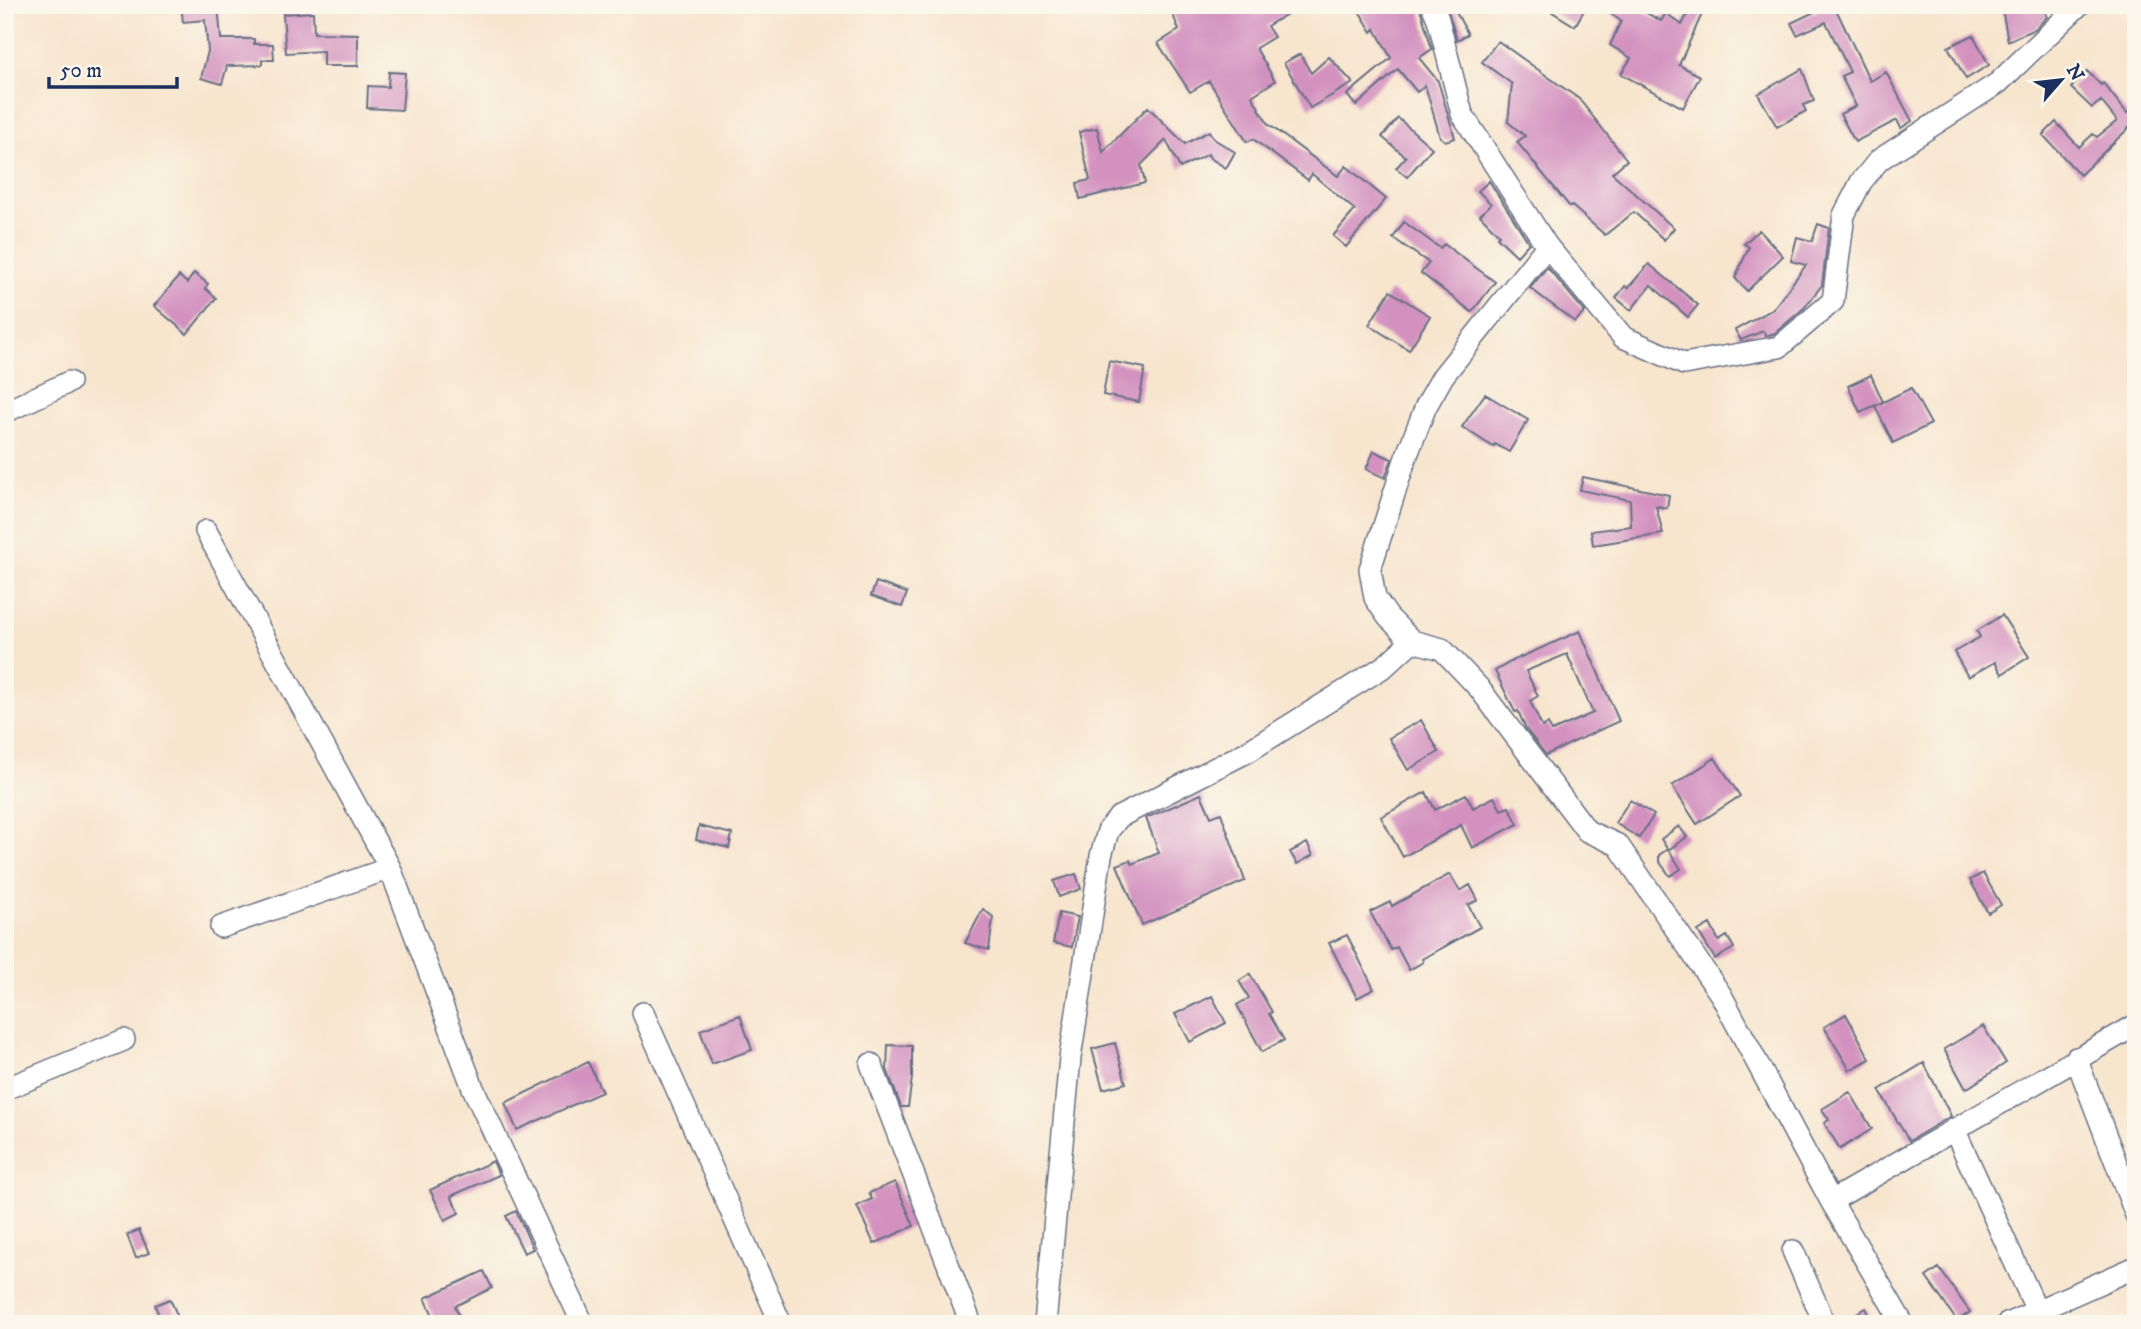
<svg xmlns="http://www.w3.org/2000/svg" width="2141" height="1329" viewBox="0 0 2141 1329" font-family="'IM FELL DW Pica',serif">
	<rect width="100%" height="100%" fill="#fbf7ec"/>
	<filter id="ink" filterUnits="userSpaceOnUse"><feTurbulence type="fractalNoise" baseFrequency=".0143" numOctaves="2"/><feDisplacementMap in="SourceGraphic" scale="14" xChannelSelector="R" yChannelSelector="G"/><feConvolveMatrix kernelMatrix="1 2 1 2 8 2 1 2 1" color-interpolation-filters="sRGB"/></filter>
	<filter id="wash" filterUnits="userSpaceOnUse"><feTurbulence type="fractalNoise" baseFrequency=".00686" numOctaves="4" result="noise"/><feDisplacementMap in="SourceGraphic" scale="28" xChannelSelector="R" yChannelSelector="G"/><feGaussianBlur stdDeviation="1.57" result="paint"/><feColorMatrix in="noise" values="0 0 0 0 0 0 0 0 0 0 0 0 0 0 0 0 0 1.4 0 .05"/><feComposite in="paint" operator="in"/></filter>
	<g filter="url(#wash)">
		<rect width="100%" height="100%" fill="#f7e5ce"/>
		<g id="blocks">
			<path fill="#d391bf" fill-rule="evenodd" d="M181,5H218L221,39H254V44H273L274,60H262V65L227,66L222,84L201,78L208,51L205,20L183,22Z
				M1169,5H1302L1267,26L1274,37L1256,48L1275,81L1252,96L1268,124L1338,176L1346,166L1386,199L1346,247L1333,236L1355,210L1312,174L1308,180L1253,139L1247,142L1209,81L1190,92L1158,43L1179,30Z
				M1368,5H1419L1432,49L1419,58L1438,81L1455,138L1445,141L1440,137L1425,85L1417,92L1398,69L1356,106L1347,95L1391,58L1375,29L1372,32L1359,11Z
				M1446,5H1452L1468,34L1457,40Z
				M1541,5H1587L1575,26Z
				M1598,5H1632L1661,21L1666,13L1682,25L1692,5H1706L1679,65L1700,76L1683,108L1621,74L1631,58L1610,45L1621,21Z
				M1829,5H1834L1870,81L1886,72L1912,121L1901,128L1897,120L1855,142L1840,114L1856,106L1841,76L1850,72L1826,22L1797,35L1791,23Z
				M2017,5H2042L2047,17L2035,29L2008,41L2002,9Z
				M313,12L314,33L358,34V66H323V51L286,53L283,14Z
				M1973,35L1989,65L1966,79L1948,47Z
				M1498,41L1579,99L1627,160L1612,173L1674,228L1664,240L1634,212L1605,235L1572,206L1570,207L1517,142L1525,136L1508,122L1512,84L1482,62Z
				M1300,54L1311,73L1329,57L1353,83L1310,108L1284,63Z
				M1802,69L1814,101L1803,105L1806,111L1777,127L1758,94Z
				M2087,71L2101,85L2103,83L2127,113L2136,106V121L2080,175L2043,135L2056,122L2079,147L2093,134L2097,137L2117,121L2101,101L2092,108L2071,88Z
				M389,72L405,73L402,110L367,108L368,86L388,87Z
				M1148,107L1185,144L1209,131L1214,139L1235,152L1226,168L1210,158L1208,154L1180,168L1166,140L1141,165L1145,183L1080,199L1077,183L1090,180L1079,132L1097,128L1103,152Z
				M1398,118L1432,148L1407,177L1396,168L1406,157L1382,137Z
				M1489,181L1529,243L1517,256L1497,237L1499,235L1480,215L1491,204L1478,191Z
				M1404,222L1440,248L1444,244L1495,282L1472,312L1421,273L1429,263L1393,238Z
				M1818,224L1829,228L1822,285L1804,308L1775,333L1766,336L1763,331L1741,340L1735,330L1773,309L1806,265L1791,261L1797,237L1812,241Z
				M1759,230L1783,256L1747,291L1735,278L1749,247L1744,244Z
				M1649,264L1698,305L1688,317L1651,285L1631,310L1616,298L1625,286L1628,288Z
				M1547,267L1585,312L1575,322L1530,288Z
				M194,273L208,284L205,288L216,298L187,334L154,306L179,276L187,283Z
				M1390,291L1430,316L1409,350L1369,325Z
				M1109,361L1145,368L1139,402L1103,395Z
				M1871,375L1883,402L1860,412L1848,386Z
				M1911,388L1931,424L1893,443L1875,406Z
				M1485,394L1528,420L1509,452L1495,444L1493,447L1462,427Z
				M1374,451L1392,459L1385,478L1366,469Z
				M1583,477L1669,495L1667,508L1656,506L1663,534L1593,545L1591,531L1631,526L1630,500L1580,490Z
				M876,582L907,593L902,607L871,596Z
				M2002,615L2029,657L2002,674L1995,662L1968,677L1954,652L1980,637L1977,631Z
				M1580,631L1619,721L1546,755L1526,729L1518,711L1515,712L1495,671L1514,660ZM1567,654L1593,713L1552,731L1548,724L1542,727L1530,701L1538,696L1526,671Z
				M1421,720L1439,752L1408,770L1389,738Z
				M1715,758L1740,796L1697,824L1672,786Z
				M1426,792L1435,810L1466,794L1473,808L1494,797L1501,810L1509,807L1518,824L1472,848L1461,825L1403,857L1381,817Z
				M1201,794L1211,817L1221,813L1245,881L1142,925L1117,865L1130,860L1132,864L1159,853L1146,818Z
				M1630,800L1654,815L1639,838L1615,823Z
				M699,826L732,834L729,848L696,840Z
				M1679,826L1687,837L1668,850L1661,839Z
				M1307,843L1313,855L1297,864L1290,852Z
				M1668,849L1681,869L1670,876L1659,861V855Z
				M1983,873L2001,905L1988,913L1970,880Z
				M1076,874L1081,889L1059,897L1054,881Z
				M1450,874L1460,891L1470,885L1478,900L1468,905L1480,927L1422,959L1423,962L1409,970L1397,947L1391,950L1370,912L1390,902L1392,906Z
				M983,909L993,917L989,950L965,943Z
				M1059,913L1078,917L1072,947L1053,943Z
				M1710,924L1719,941L1727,936L1734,948L1715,959L1698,931Z
				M1347,935L1374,989L1357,998L1329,943Z
				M1250,974L1272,1012L1269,1014L1284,1040L1262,1052L1237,1005L1249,998L1239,981Z
				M1212,996L1226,1023L1190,1042L1175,1014Z
				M1846,1014L1870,1059L1850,1070L1824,1027Z
				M740,1015L752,1050L712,1064L700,1030Z
				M1983,1026L2006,1063L1966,1089L1944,1049Z
				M1115,1043L1126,1083L1103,1089L1092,1049Z
				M888,1045L912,1046V1078L908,1107H901L887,1069Z
				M588,1062L602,1092L517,1130L505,1103Z
				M1924,1063L1951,1116L1909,1141L1879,1090Z
				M1850,1092L1872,1129L1840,1149L1824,1123L1829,1120L1822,1109Z
				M493,1161L499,1175L451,1196L459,1213L445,1220L430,1190Z
				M895,1182L914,1226L874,1244L857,1206L872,1199L869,1193Z
				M516,1211L533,1249L524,1253L506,1216Z
				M139,1230L149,1253L136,1258L127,1235Z
				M1939,1268L1970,1312L1957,1321L1926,1277Z
				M484,1271L492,1288L455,1306L463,1324H437L425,1298Z
				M170,1299L181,1324H162L155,1305Z
				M1866,1308L1874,1324H1838V1323Z"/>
		</g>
	</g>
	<g filter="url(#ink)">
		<use href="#blocks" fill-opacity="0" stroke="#686f85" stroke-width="2"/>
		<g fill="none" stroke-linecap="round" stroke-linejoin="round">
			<g stroke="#686f85" stroke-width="24">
				<path id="minor" d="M1547,246L1623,337L1684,364L1779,347L1833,301L1844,215L1861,182L1879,160L1998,83L2079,5
					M5,412L69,382
					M206,531L390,868L473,1088L583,1324
					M1412,641L1442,649L1479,688L1587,831L1618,845L1721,995L1831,1201L1903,1324
					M1412,641L1388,617L1375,598L1370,569L1405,460L1426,406L1443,376L1547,246L1462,114L1438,19L1432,5
					M221,927L390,868
					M643,1013L781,1324
					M2076,1058L2136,1215
					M871,1064L971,1324
					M5,1089L124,1040
					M1954,1129L2043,1324
					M1831,1201L2136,1025
					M1793,1251L1825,1324
					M1045,1324L1070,1058L1101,856L1108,831L1119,817L1247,752L1385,666L1412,641
					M2007,1324L2136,1267"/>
			</g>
			<use href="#minor" stroke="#fff" stroke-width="21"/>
		</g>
	</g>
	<rect width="2141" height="1329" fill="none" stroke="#fbf7ec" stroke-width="28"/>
	<g transform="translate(2061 80) rotate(62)" stroke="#fbf7ec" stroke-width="5" paint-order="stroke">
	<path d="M0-5L12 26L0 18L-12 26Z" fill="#1b2f5e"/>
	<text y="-10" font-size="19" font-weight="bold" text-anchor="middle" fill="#1b2f5e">N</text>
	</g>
	<path d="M49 77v10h128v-10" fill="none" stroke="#1b2f5e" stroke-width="3.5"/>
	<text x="60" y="77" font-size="21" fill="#1b2f5e" stroke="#fbf7ec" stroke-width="5" paint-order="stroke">50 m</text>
</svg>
